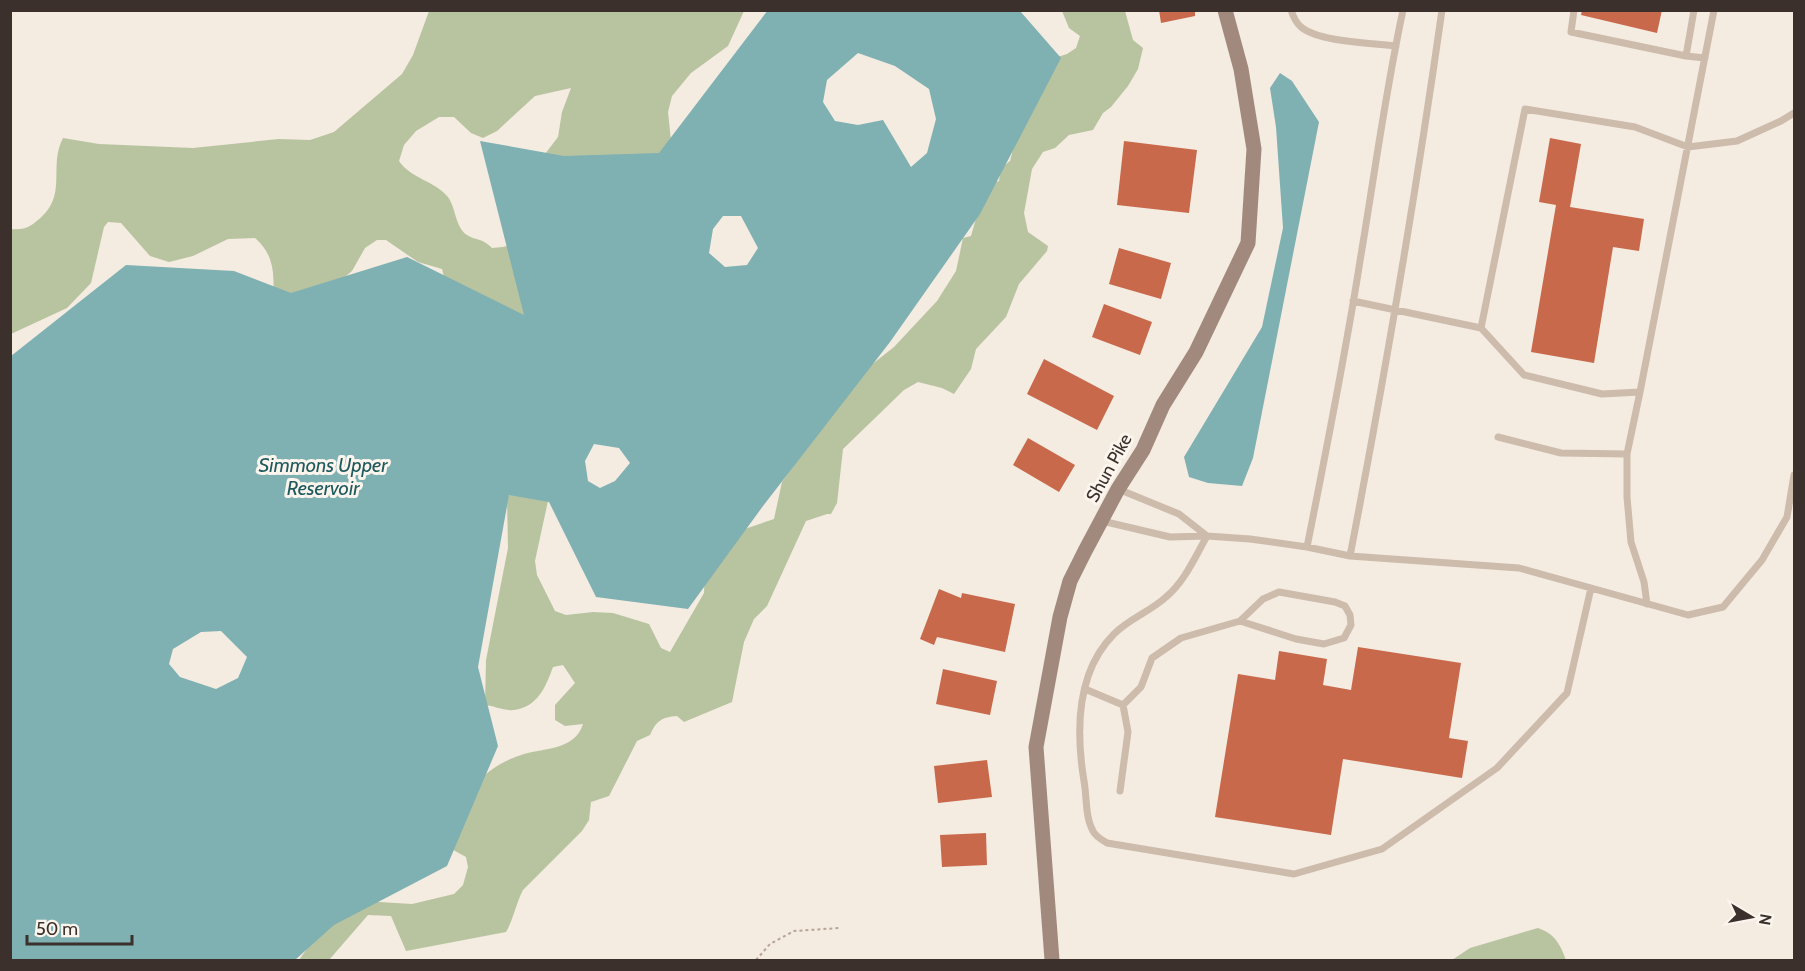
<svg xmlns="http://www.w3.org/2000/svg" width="1805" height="971" viewBox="0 0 1805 971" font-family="Cabin,sans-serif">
	<rect width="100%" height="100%" fill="#f4ebe1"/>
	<path fill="#b8c4a0" d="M429,11H744L728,46L691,73L672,96L668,112L671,141L658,161L529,175L558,137L562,112L571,88L535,96L497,131L483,138L471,133L454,117H439L416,131L404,145L399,161C410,178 435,181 448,197C456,208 455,227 467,235C476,241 481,237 492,248L503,247L514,244L525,315L513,335L449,297L442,269L418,262L386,240H377L365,248L352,271L335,285L273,303C274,278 276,256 255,238L228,239L193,256L169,262L150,256L121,223L108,222L104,227L91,283L67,308L11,334L10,229C19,230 26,229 33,224C71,198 47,169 63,138L99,144L193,148L279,139L310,140L334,132L402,74L413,55Z
		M1062,11H1125L1133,40L1143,48L1138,69L1128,86L1111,107L1103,113L1093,130L1069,135L1055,148L1043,152L1032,169L1024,213L1028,232L1048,246L1047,251L1019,284L1006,317L976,349L971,369L954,394L942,388L918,382L904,390L843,449L837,503L831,514H827L806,521L767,606L754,619L744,642L732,702L684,722L677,716C662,717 656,721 650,735L637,741L609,796L591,802L589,820L582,831L523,890C516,903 514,918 506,932L406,951L391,916L368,915L329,960H299L321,929L364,901L412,904L454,894L463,885L468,867L466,857L446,846C453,831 467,794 477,783C489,769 507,759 524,754C545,748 575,750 583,724L565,726L555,720V705L575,683L563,665L553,667C546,686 538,707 514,710C505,711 494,706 485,705L486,660L508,548L507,499L516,482L551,487L535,561L537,575L555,611L566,615L593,612L613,613L649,624L661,648L670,652L704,593L705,564L718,538L774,519L782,482L856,377L894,347L937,301L956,271L963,238L971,236L985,187L999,181L1001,168L1010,161L1035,64L1067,54L1076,48L1080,36L1069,28Z
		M1538,928C1555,934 1560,944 1566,960H1452L1470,948Z"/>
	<path fill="#7fb0b2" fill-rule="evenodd" d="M768,10L1020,11L1061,58L980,214L890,342L763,506L688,609L596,597L549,502L509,495L478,667L498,746L447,866L334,925L295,960H11V356L126,265L234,271L291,293L407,257L524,315L480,141L564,156L659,153ZM858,53L895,66L929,89L936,119L927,153L911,167L883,120L858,125L835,121L823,102L827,80ZM723,216H741L758,248L747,265L725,267L709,253L713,229ZM594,444L619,448L630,463L615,481L600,488L588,481L585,461ZM221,631L247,657L238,678L216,689L180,677L169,664L173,649L201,632Z
		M1280,73L1292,81L1319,122L1253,458L1242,486L1208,483L1189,477L1184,457L1262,327L1283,228L1276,127L1270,88Z"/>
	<path fill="#c8694b" d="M1159,10H1195V16L1161,23Z
		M1582,10H1662L1657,33L1581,15Z
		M1550,138L1581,144L1570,207L1644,219L1639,251L1613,247L1594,363L1531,352L1556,205L1539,202Z
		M1124,141L1197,150L1189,213L1117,205Z
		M1119,248L1171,263L1161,299L1109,284Z
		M1104,304L1152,322L1140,355L1092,337Z
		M1044,359L1114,396L1097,430L1027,394Z
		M1028,438L1075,465L1059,492L1013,465Z
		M939,589L961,598L962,593L1015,604L1005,652L937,637L934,645L920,639Z
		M1358,647L1461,663L1449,738L1468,741L1462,778L1343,759L1331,835L1215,817L1238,674L1275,680L1279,651L1327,659L1323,685L1351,690Z
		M943,669L997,681L990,715L936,704Z
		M987,760L992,797L938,803L934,766Z
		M986,833L987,865L942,867L940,835Z"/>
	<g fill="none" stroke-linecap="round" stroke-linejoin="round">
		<path stroke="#b9a596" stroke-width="2" stroke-dasharray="3 3" stroke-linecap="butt" d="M756,960L770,944L794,931L839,928"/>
		<path stroke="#cdbbac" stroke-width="7" d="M1291,10C1293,16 1296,23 1301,27C1319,42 1372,43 1396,46
			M1574,10L1571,32L1686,56L1705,58
			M1714,10L1640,392L1602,394L1524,375L1481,328L1525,109L1635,127L1688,147L1737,141L1781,121L1794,113
			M1686,56L1694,10
			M1353,301L1481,328
			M1640,392L1627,454V497L1631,542L1644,582L1647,604
			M1498,437L1561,453L1627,454
			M1118,489L1179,514L1207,536
			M1102,521L1170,537L1207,536L1250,539L1307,547L1350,556L1519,568L1688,615L1723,607L1762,560L1787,517L1794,475
			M1207,536C1195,557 1185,581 1166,597C1151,611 1129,619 1114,634C1076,672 1076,732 1084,781C1087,797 1085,817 1093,831C1095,836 1102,840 1107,843L1294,874L1382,849L1497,768L1567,693L1591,588
			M1307,547C1326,452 1345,357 1360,261C1374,178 1385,94 1403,10
			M1350,556C1385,375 1416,193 1442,10
			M1085,689L1123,705L1141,687L1152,658L1181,638L1240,621L1263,599L1279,592L1335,602L1345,606L1350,615L1351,625L1344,638L1324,644L1296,639L1240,621
			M1120,791L1128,732L1123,705"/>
		<path stroke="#a18a7d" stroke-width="15" d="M1052,960L1036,747L1060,617L1070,581L1085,551L1118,489L1143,450L1163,405L1196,352L1248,243L1254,149L1241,69L1225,10"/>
	</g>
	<g text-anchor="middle" stroke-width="6" stroke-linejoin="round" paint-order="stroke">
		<g font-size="18" fill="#3b302b" stroke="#fbf5ee">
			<text transform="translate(1109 468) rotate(-61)" y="6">Shun Pike</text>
		</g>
		<g font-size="20" font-style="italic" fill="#1f5a5e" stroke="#fbf5ee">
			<text x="323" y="472">Simmons Upper<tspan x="323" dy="23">Reservoir</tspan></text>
		</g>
	</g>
	<rect width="1805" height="971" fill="none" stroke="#3b302b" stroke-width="24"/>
	<g transform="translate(1751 917) rotate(100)" stroke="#fbf5ee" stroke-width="4.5" paint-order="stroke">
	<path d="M0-4.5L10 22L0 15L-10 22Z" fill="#3b302b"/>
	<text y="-9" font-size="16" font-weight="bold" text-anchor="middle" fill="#3b302b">N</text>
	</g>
	<path d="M27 935v9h105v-9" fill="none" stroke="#3b302b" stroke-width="3"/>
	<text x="36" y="935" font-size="18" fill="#3b302b" stroke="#fbf5ee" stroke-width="4.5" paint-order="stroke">50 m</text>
</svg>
